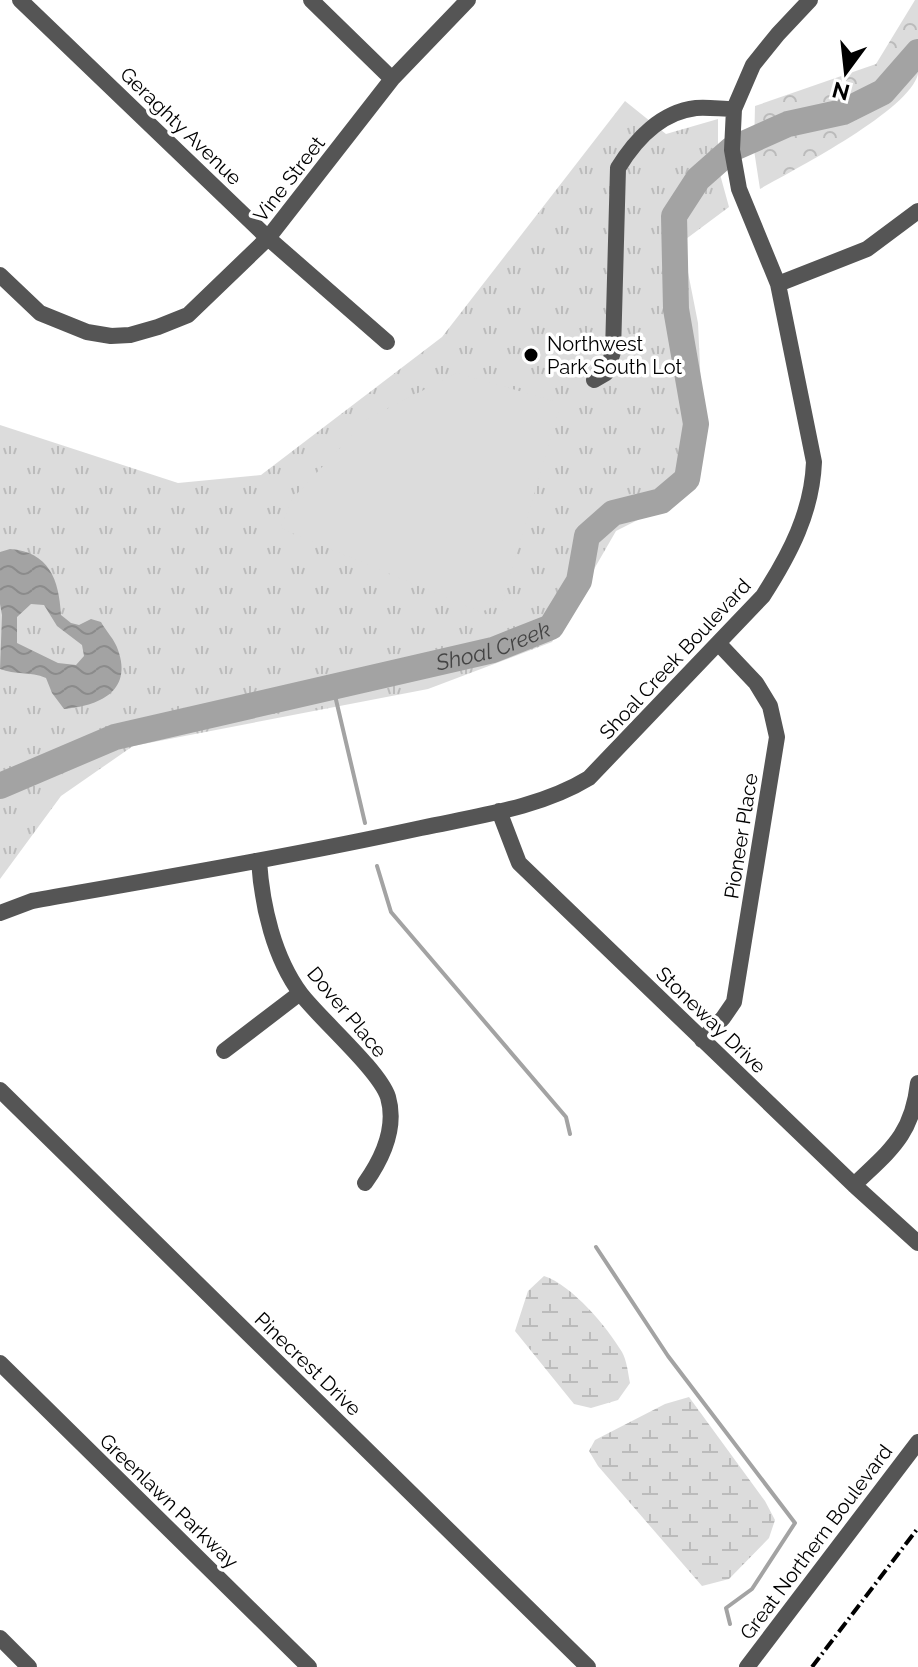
<svg xmlns="http://www.w3.org/2000/svg" width="918" height="1667" viewBox="0 0 918 1667" font-family="Raleway,sans-serif">
	<defs>
		<pattern id="forest-crowns" width="20" height="18" patternUnits="userSpaceOnUse" patternTransform="scale(2)"><rect width="20" height="18" fill="#dcdcdc"/><path d="M2 6a3 3 0 1 1 6 0M12 15a3 3 0 1 1 6 0" fill="none" stroke="#bbb"/></pattern>
		<pattern id="wetland-marsh" width="20" height="14" patternUnits="userSpaceOnUse" patternTransform="scale(2)"><rect width="20" height="14" fill="#dcdcdc"/><path d="M1 5h8M5 5V1M11 12h8M15 12V8" fill="none" stroke="#bbb"/></pattern>
		<pattern id="park-tufts" width="24" height="20" patternUnits="userSpaceOnUse" patternTransform="scale(2)"><rect width="24" height="20" fill="#dcdcdc"/><path d="M3 7l-1-3M5 7V3M7 7l1-3M15 17l-1-3M17 17v-4M19 17l1-3" fill="none" stroke="#bbb"/></pattern>
		<pattern id="water-waves" width="16" height="10" patternUnits="userSpaceOnUse" patternTransform="scale(2)"><rect width="16" height="10" fill="#a3a3a3"/><path d="M0 5q4-4 8 0t8 0" fill="none" stroke="#8b8b8b"/></pattern>
	</defs>
	<rect width="100%" height="100%" fill="#fff"/>
	<path fill="url(#forest-crowns)" d="M915,0H918C918,19 918,58 918,74C909,111 795,169 760,189L754,150L755,106L876,64Z"/>
	<path fill="url(#wetland-marsh)" d="M544,1276C572,1285 607,1327 622,1352C627,1361 628,1373 630,1383L618,1400L591,1408L574,1404L515,1331L528,1291Z
		M689,1397L765,1501L775,1520L769,1538L729,1579L702,1586L598,1466L589,1451L595,1440L665,1404Z"/>
	<path fill="url(#park-tufts)" d="M625,101L666,134L718,119V167L729,207L682,242L698,323L703,432L685,496L616,531L552,642L428,689L133,746L61,796L0,879V425L178,483L261,475L442,337Z"/>
	<path fill="#dcdcdc" d="M457,373L561,403L502,603L481,612L280,528L293,498L367,419Z"/>
	<path fill="url(#water-waves)" fill-rule="evenodd" d="M10,549C49,552 59,579 61,615L71,623L79,625L91,619L101,622C106,631 115,640 118,650C133,692 98,706 64,709L52,693L46,678C30,671 15,675 0,669L2,615L0,604V552ZM31,604L44,605L57,626L82,645L84,656L76,665L58,663L17,643V617Z"/>
	<g fill="none" stroke-linecap="round" stroke-linejoin="round">
		<path stroke="#a3a3a3" stroke-width="4" d="M333,687L365,823
			M377,866L391,912L566,1117L570,1134
			M596,1247L668,1356L795,1523L752,1589L726,1608L730,1624"/>
		<path stroke="#a3a3a3" stroke-width="26" id="s1" d="M0,786L115,737L493,650L551,627L579,581L587,536L613,513L661,501L687,479L696,424L676,309L674,216L698,179L732,149L788,124L843,112L883,92L918,52"/>
		<path stroke="#555" stroke-width="16" d="M20,0L268,238L387,342
			M311,0L392,79
			M0,275L40,313L87,332L111,336L130,335L158,327L188,315L268,238L392,79L468,0
			M778,284L867,249L918,211
			M594,380L606,373L613,352L618,168C635,140 661,112 696,108C708,107 722,109 734,109
			M499,811L519,863L854,1185L918,1243
			M259,861C262,906 274,958 301,994C321,1020 379,1070 388,1097C397,1128 382,1159 365,1183
			M0,913L32,901C162,878 292,856 421,828C477,816 540,808 589,778L763,596C790,554 812,512 814,462L778,284L739,189L732,150L734,109L753,65L778,34L810,0
			M702,1040L723,1018L734,1002L777,737L770,706L756,683L720,645
			M224,1051L300,993
			M0,1090L588,1667
			M854,1185C890,1150 912,1136 918,1083
			M0,1363L309,1667
			M0,1638L29,1667
			M747,1667L918,1442"/>
		<path stroke="#000" stroke-width="4" stroke-dasharray="12 4 2 4" stroke-linecap="butt" d="M812,1667L918,1528"/>
	</g>
	<circle fill="#000" stroke="#fff" stroke-width="3" cx="531" cy="355" r="8"/>
	<g text-anchor="middle" stroke-width="7" stroke-linejoin="round" paint-order="stroke">
		<g font-size="20" fill="#000" stroke="#fff">
			<text transform="translate(181 126) rotate(44)" y="7">Geraghty Avenue</text>
			<text transform="translate(289 179) rotate(-52)" y="7">Vine Street</text>
			<text transform="translate(675 659) rotate(-47)" y="7">Shoal Creek Boulevard</text>
			<text transform="translate(741 836) rotate(-81)" y="7">Pioneer Place</text>
			<text transform="translate(347 1012) rotate(50)" y="7">Dover Place</text>
			<text transform="translate(711 1020) rotate(44)" y="7">Stoneway Drive</text>
			<text transform="translate(308 1364) rotate(44)" y="7">Pinecrest Drive</text>
			<text transform="translate(169 1501) rotate(44)" y="7">Greenlawn Parkway</text>
			<text transform="translate(816 1542) rotate(-53)" y="7">Great Northern Boulevard</text>
		</g>
		<g font-size="20" fill="#000" stroke="#fff" text-anchor="start">
			<text x="547" y="351">Northwest<tspan x="547" dy="23">Park South Lot</tspan></text>
		</g>
		<g font-size="22" font-style="italic" fill="#444" stroke="#fff">
			<text dy="8" stroke="none"><textPath href="#s1" startOffset="514">Shoal Creek</textPath></text>
		</g>
	</g>
	<g transform="translate(846 72) rotate(195)" stroke="#ffffff" stroke-width="6" paint-order="stroke">
	<path d="M0-6L14 30L0 20L-14 30Z" fill="#000000"/>
	<text y="-12" font-size="22" font-weight="bold" text-anchor="middle" fill="#000000">N</text>
	</g>
</svg>
